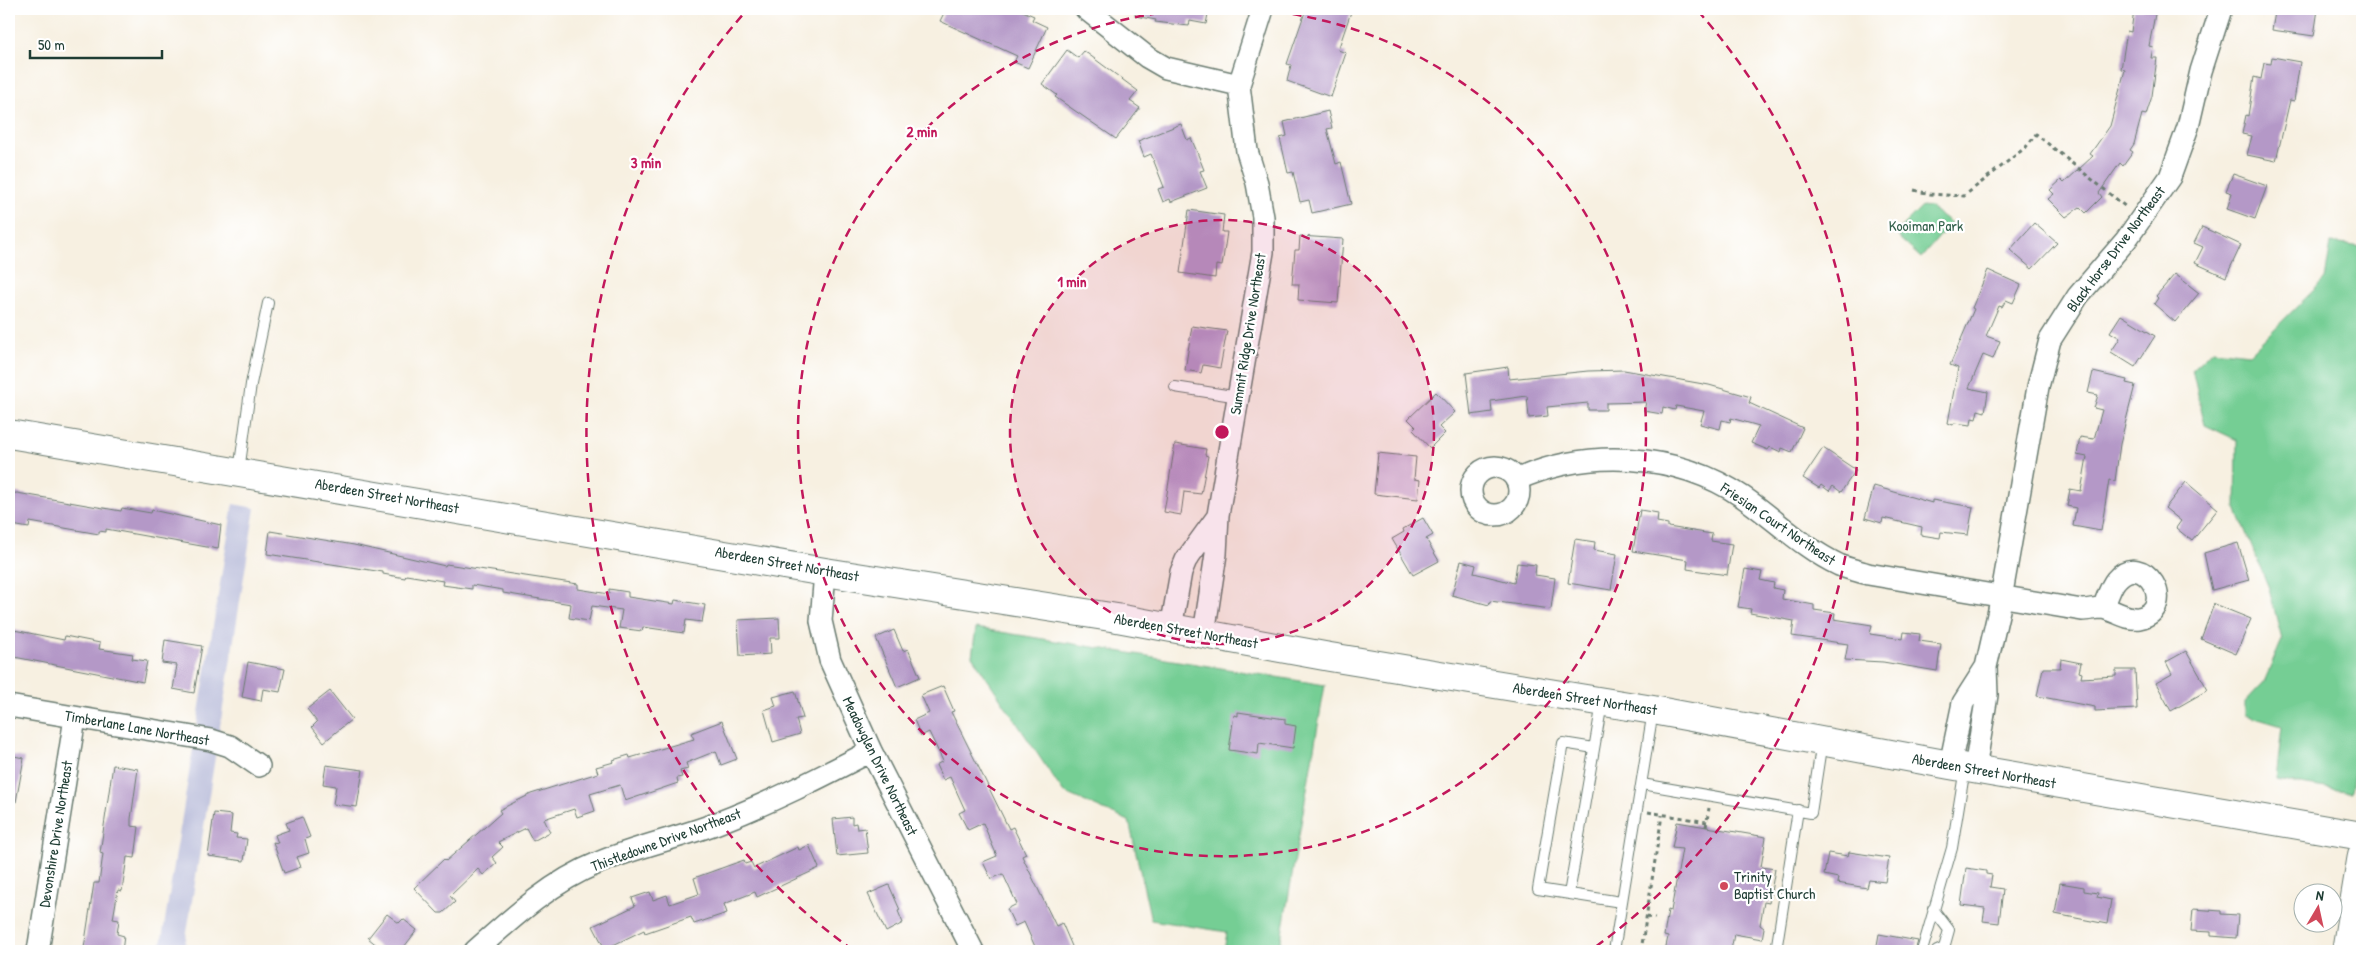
<svg xmlns="http://www.w3.org/2000/svg" width="2371" height="960" viewBox="0 0 2371 960" font-family="'Patrick Hand',sans-serif">
	<rect width="100%" height="100%" fill="#fff"/>
	<filter id="ink" filterUnits="userSpaceOnUse"><feTurbulence type="fractalNoise" baseFrequency=".02" numOctaves="2"/><feDisplacementMap in="SourceGraphic" scale="10" xChannelSelector="R" yChannelSelector="G"/><feConvolveMatrix kernelMatrix="1 2 1 2 8 2 1 2 1" color-interpolation-filters="sRGB"/></filter>
	<filter id="wash" filterUnits="userSpaceOnUse"><feTurbulence type="fractalNoise" baseFrequency=".0096" numOctaves="4" result="noise"/><feDisplacementMap in="SourceGraphic" scale="20" xChannelSelector="R" yChannelSelector="G"/><feGaussianBlur stdDeviation="1.12" result="paint"/><feColorMatrix in="noise" values="0 0 0 0 0 0 0 0 0 0 0 0 0 0 0 0 0 1.4 0 .05"/><feComposite in="paint" operator="in"/></filter>
	<g filter="url(#wash)">
		<rect width="100%" height="100%" fill="#f7f0e1"/>
		<path fill="#bfc2dd" d="M233,504L255,508L184,951H160Z"/>
		<path fill="#74ce94" stroke="#4a8664" d="M1922,206L1930,207L1951,223L1921,258L1899,238V229Z
			M2331,243L2362,247V723L2351,792L2276,780L2282,726L2245,715V702L2264,682L2282,640L2269,588L2236,509L2237,440L2205,425L2192,369L2213,350L2249,354L2325,279Z
			M976,628L1325,685L1279,951H1224L1227,932L1151,920L1129,821L1063,792L972,656Z"/>
		<g id="blocks">
			<path fill="#b498c7" d="M946,9H1018L1034,16L1032,20L1047,27L1028,68L1014,62L1017,56L940,21Z
				M1136,9H1209L1206,24L1190,21L1189,26L1155,22L1156,20L1135,16Z
				M1306,9H1352L1338,50L1346,53L1331,97L1287,81L1291,65L1287,64Z
				M2134,9H2156L2149,46L2153,47L2151,58H2157L2152,96L2146,115L2142,114L2134,144L2130,150L2133,152L2123,166L2120,163L2099,193L2102,197L2086,213L2080,207L2066,217L2048,199L2054,194L2050,190L2061,180L2064,183L2093,156L2090,154L2110,126L2125,70L2121,69L2127,31L2131,32Z
				M2287,9H2318L2314,36L2272,30L2275,12L2286,14Z
				M1067,50L1078,58L1084,51L1138,91L1130,101L1140,108L1116,139L1055,97L1057,95L1042,84Z
				M2272,57L2300,62L2294,101L2290,100L2276,161L2247,155L2252,136L2242,134L2246,115L2248,116L2254,77L2261,79L2264,63L2271,64Z
				M1328,111L1332,128L1327,129L1336,164L1341,162L1351,204L1312,213L1309,200L1300,202L1293,172L1288,173L1280,138L1287,136L1284,122Z
				M1181,124L1187,140L1191,138L1197,152L1204,170L1200,171L1207,188L1171,202L1170,199L1163,202L1158,189L1164,187L1151,154L1144,157L1138,141Z
				M2233,174L2267,186L2255,219L2227,209L2232,193L2226,191Z
				M1189,210L1224,215L1222,232H1227L1222,266L1216,265L1215,278L1180,273Z
				M2034,223L2057,243L2032,269L2010,250Z
				M2202,227L2241,245L2226,277L2195,263L2203,247L2194,243Z
				M1300,236L1343,239L1338,303L1298,300L1299,284H1292L1295,250H1299Z
				M1988,270L2021,285L2013,303L2006,300L2002,307L1999,306L1986,336L2000,341L1993,359L1983,355L1969,388L1988,392L1985,412L1978,410L1976,419L1972,418L1971,425L1954,423L1953,425L1948,423L1958,368L1950,365L1974,309L1972,308Z
				M2175,274L2199,293L2175,322L2154,304L2158,298L2156,296Z
				M2121,315L2155,336L2135,367L2111,352L2120,338L2110,332Z
				M1192,326L1227,331L1220,368L1203,365L1201,373L1185,370Z
				M1508,367L1509,379L1588,371L1624,370L1709,385L1751,397L1749,403L1803,428L1792,452L1782,448L1781,452L1770,447L1768,450L1751,443L1759,426L1731,418L1730,422L1722,420L1720,429L1700,424L1704,411L1676,406L1675,410L1663,407L1662,414L1644,411L1646,402L1606,403V410H1588V403L1547,407L1548,416L1529,418L1527,396L1491,401L1492,412L1471,415L1466,373Z
				M2093,372L2127,380L2126,383L2135,385L2120,444L2115,481L2109,480L2101,531L2073,526L2076,508L2067,506L2070,489L2081,491L2087,457L2077,455L2080,437L2094,439L2102,410L2094,408L2098,395L2088,393Z
				M1436,392L1455,412L1439,427L1445,433L1430,448L1413,430L1416,427L1408,419Z
				M1175,444L1206,449L1205,455L1208,456L1201,494L1184,492L1181,515L1164,512Z
				M1823,448L1856,470L1841,492L1833,486L1829,491L1821,485L1819,488L1803,478Z
				M1378,453L1416,457L1414,479L1420,480L1418,499L1374,494Z
				M2186,482L2218,509L2192,541L2176,528L2181,521L2165,508Z
				M1874,486L1932,503V500L1973,507L1968,535L1941,532L1940,538L1921,535L1922,527L1883,518L1882,523L1865,518Z
				M17,493L121,511L122,508L151,513L152,510L221,525L218,549L106,529V532L99,531V534L30,522L29,528L12,525V520H9V494Z
				M1640,510L1658,513L1657,522L1668,524V527L1712,534L1711,541L1732,544L1727,575L1687,569L1688,560L1633,551Z
				M1423,518L1433,535L1426,539L1439,561L1413,575L1392,539L1404,532L1403,529Z
				M270,531L354,545L445,566L446,564L578,584V589L609,594V589L628,592V597L674,604L675,600L705,605L702,622L686,620L684,633L643,627L642,631L619,628L622,610L592,606L589,621L569,618L571,604L503,593V590L472,585V589L442,585L443,581L406,575L405,578L383,574V572L267,554Z
				M1575,539L1595,542L1594,550L1617,554L1611,590L1568,583Z
				M2238,543L2249,580L2212,590L2204,553Z
				M1461,561L1476,565L1474,573L1514,583L1517,563L1536,565L1535,575L1555,578L1551,609L1490,601L1489,605L1452,595Z
				M1745,569L1762,572L1760,580L1774,583L1773,588L1783,590L1782,599L1814,605V610L1835,613L1834,619L1872,625L1870,634L1903,639L1904,632L1920,634L1919,641L1941,644L1937,671L1883,662L1845,660L1848,644L1792,636L1794,621L1750,613L1751,609L1738,607Z
				M2214,604L2251,619L2236,654L2201,639Z
				M779,618L780,638H770L771,654L740,656L738,620Z
				M9,629L64,640L65,636L100,643L99,649L133,654L132,659L147,661L143,682L9,656Z
				M894,630L903,651L908,649L920,677L897,687L876,638Z
				M165,640L202,646L194,693L173,689L177,665L162,663Z
				M2186,651L2208,690L2171,711L2156,683L2172,674L2166,662Z
				M2061,659L2081,663L2079,672L2082,673L2081,678L2116,676V670H2135L2137,709L2095,711V707L2037,696L2043,668H2060Z
				M248,662L285,669L280,692L263,689L261,701L242,697Z
				M943,686L954,711L951,712L986,782L1009,829L1013,827L1026,854L1022,856L1056,926L1062,923L1074,951H1037L1024,922L1015,926L1007,909L1017,904L1003,874L991,879L983,862L997,856L983,823L968,830L959,813L965,810L950,777L943,780L936,765L943,761L929,732L921,736L914,720L929,713L921,695Z
				M330,691L352,719L324,742L312,727L317,722L307,709Z
				M795,691L803,718L796,719L800,734L773,742L764,710L776,706L773,697Z
				M1238,712L1285,719V724L1296,726L1293,748L1259,743L1258,754L1229,750L1234,715L1238,716Z
				M722,721L737,759L721,765L716,751L686,763L688,769L680,771L682,777L677,778L678,783L625,801L620,785L590,794L595,811L577,817L574,809L544,819L550,832L533,841L526,828L498,842L503,847L492,857L497,863L483,875L478,869L450,896L455,902L443,913H438L414,888L444,859L446,861L501,813L499,810L531,794L598,773L596,767L614,762L613,760L629,755L630,758L694,739L691,733Z
				M9,755L24,758L16,802L9,801Z
				M113,765L138,769L131,819V826L139,827L135,858L127,857L122,891L118,890L113,919L119,920L117,934L124,936L122,951L84,948L94,883H99L103,854L100,853Z
				M326,765L363,770L357,807L333,804L336,786L323,784Z
				M214,813L232,815L230,833L237,834L236,838L247,839L244,861L208,856Z
				M302,817L310,837L305,839L309,853L297,857L301,867L284,873L273,842L278,843L275,835L289,830L286,823Z
				M852,817V824L856,823L857,829L865,828L868,853L837,856L833,819Z
				M1677,822L1766,837L1761,867L1775,869L1769,903L1764,902L1760,925L1764,928L1762,939L1734,934L1731,951H1665L1668,937L1664,936L1668,910L1671,911L1682,849L1672,848Z
				M809,845L819,868L757,897L755,892L724,904L727,913L694,924L691,917L645,933L644,930L605,949L593,926L635,906L632,898L650,892L653,900L667,895L670,904L699,894L694,878L744,860L745,864L751,862L754,868L798,847L799,850Z
				M1849,852L1889,858L1885,882L1869,880L1867,888L1837,883L1838,878L1824,875L1828,853L1848,856Z
				M1966,868L1986,871V874L1992,875L1990,887L2003,889L1999,923L1983,921L1985,908L1961,905Z
				M2060,883L2084,887V891L2098,893L2097,897L2111,900L2107,924L2055,914Z
				M889,885L900,910L898,911L903,923L886,932L868,894Z
				M2193,909L2221,911V914L2238,915L2236,938L2211,936V932L2191,931Z
				M387,914L399,923L403,919L417,930L401,951H384L368,938Z
				M1879,934L1918,941L1915,951H1876Z"/>
		</g>
	</g>
	<g filter="url(#ink)">
		<use href="#blocks" fill-opacity="0" stroke="#6b7c71" stroke-width="1"/>
		<g fill="none" stroke-linecap="round" stroke-linejoin="round">
			<g stroke="#6b7c71" stroke-width="12">
				<path id="lane" d="M1175,387L1239,397
					M239,471L251,384L268,303
					M1594,748L1563,743L1538,889L1621,902
					M1642,784L1811,813L1822,741
					M1569,894L1602,703
					M1933,909L1949,930L1944,948L1937,951
					M1614,951L1653,711
					M1776,951L1798,810
					M1922,951L1952,848L1965,768"/>
			</g>
			<g stroke="#6b7c71" stroke-width="24">
				<path id="street" d="M1086,9L1147,57L1166,68L1239,85
					M1471 491a24 24 0 1 1 48 0a24 24 0 1 1-48 0Z
					M1516,480C1587,448 1677,452 1743,497C1775,519 1803,548 1839,565C1848,569 1859,571 1868,574L2082,610C2088,610 2095,608 2101,608C2114,609 2125,620 2139,618C2180,609 2143,547 2116,580C2110,587 2107,599 2103,608
					M825,572L821,621L830,660L871,751L973,951
					M1171,628L1181,572L1186,560L1218,516
					M1204,634L1216,554L1218,515L1263,252V217L1257,183L1247,151L1239,85L1263,9
					M9,706L211,740L230,746L259,766
					M1950,765L1963,703L1986,667
					M1975,769L1987,695L1986,667L1999,610L2038,387L2050,340L2078,296L2126,240L2170,177L2188,127L2201,71L2221,9
					M38,951L75,718
					M475,951C512,918 551,882 598,863C637,846 680,838 720,822C772,802 821,777 871,751"/>
			</g>
			<g stroke="#6b7c71" stroke-width="30">
				<path id="secondary" d="M9,434L825,572L1117,618L1330,657L1653,710L1950,765L2362,836
					M2346,951L2362,855"/>
			</g>
			<path stroke="#6b7c71" stroke-width="3" stroke-dasharray="4 4" stroke-linecap="butt" d="M1914,190L1930,194L1964,196L2026,147L2036,134L2126,207
				M1648,812L1707,822
				M1706,827L1709,808
				M1646,917L1655,918
				M1641,951L1662,815"/>
			<use href="#lane" stroke="#fff" stroke-width="10"/>
			<use href="#street" stroke="#fff" stroke-width="21"/>
			<use href="#secondary" stroke="#fff" stroke-width="28"/>
		</g>
	</g>
	<circle cx="1222" cy="432" r="212" fill="#c2185b" fill-opacity=".12"/>
	<g fill="none" stroke="#c2185b" stroke-width="2.5" stroke-dasharray="9 6">
		<circle cx="1222" cy="432" r="212"/>
		<path d="M1248 9A424 424 0 1 1 1196 9"/>
		<path d="M853 950A636 636 0 0 1 746 11M1698 11A636 636 0 0 1 1591 950"/>
	</g>
	<circle fill="#d1495b" stroke="#fff" stroke-width="2" cx="1724" cy="886" r="5"/>
	<g text-anchor="middle" stroke-width="4.5" stroke-linejoin="round" paint-order="stroke">
		<g font-size="15" fill="#34614c" stroke="#fff">
			<text x="1926" y="231">Kooiman Park</text>
		</g>
		<g font-size="15" fill="#1f3d34" stroke="#fff">
			<text transform="translate(2116 249) rotate(-53)" y="5">Black Horse Drive Northeast</text>
			<text transform="translate(1248 334) rotate(-81)" y="5">Summit Ridge Drive Northeast</text>
			<text transform="translate(387 496) rotate(10)" y="5">Aberdeen Street Northeast</text>
			<text transform="translate(1778 524) rotate(34)" y="5">Friesian Court Northeast</text>
			<text transform="translate(787 564) rotate(10)" y="5">Aberdeen Street Northeast</text>
			<text transform="translate(1186 631) rotate(10)" y="5">Aberdeen Street Northeast</text>
			<text transform="translate(1585 699) rotate(9)" y="5">Aberdeen Street Northeast</text>
			<text transform="translate(137 728) rotate(10)" y="5">Timberlane Lane Northeast</text>
			<text transform="translate(880 766) rotate(64)" y="5">Meadowglen Drive Northeast</text>
			<text transform="translate(1984 771) rotate(10)" y="5">Aberdeen Street Northeast</text>
			<text transform="translate(56 834) rotate(-81)" y="5">Devonshire Drive Northeast</text>
			<text transform="translate(666 840) rotate(-20)" y="5">Thistledowne Drive Northeast</text>
		</g>
		<g font-size="15" fill="#1f3d34" stroke="#fff" text-anchor="start">
			<text x="1734" y="882">Trinity<tspan x="1734" dy="17">Baptist Church</tspan></text>
		</g>
	</g>
	<circle cx="1222" cy="432" r="8" fill="#c2185b" stroke="#fff" stroke-width="2.5"/>
	<g font-size="15" text-anchor="middle" font-weight="bold" fill="#c2185b" stroke="#fff" stroke-width="4.5" stroke-linejoin="round" paint-order="stroke">
		<text x="922" y="137">2 min</text>
		<text x="646" y="168">3 min</text>
		<text x="1072" y="287">1 min</text>
	</g>
	<rect width="2371" height="960" fill="none" stroke="#fff" stroke-width="30"/>
	<g transform="translate(2318 908) rotate(9)"><circle r="24" fill="#ffffff" stroke="#a5b1ae"/>
	<path d="M0-4L9 19L0 12L-9 19Z" fill="#d1495b"/>
	<text y="-8" font-size="14" font-weight="bold" text-anchor="middle" fill="#1f3d34">N</text>
	</g>
	<path d="M30 50v8h132v-8" fill="none" stroke="#1f3d34" stroke-width="2.5"/>
	<text x="38" y="50" font-size="15" fill="#1f3d34" stroke="#ffffff" stroke-width="4" paint-order="stroke">50 m</text>
</svg>
